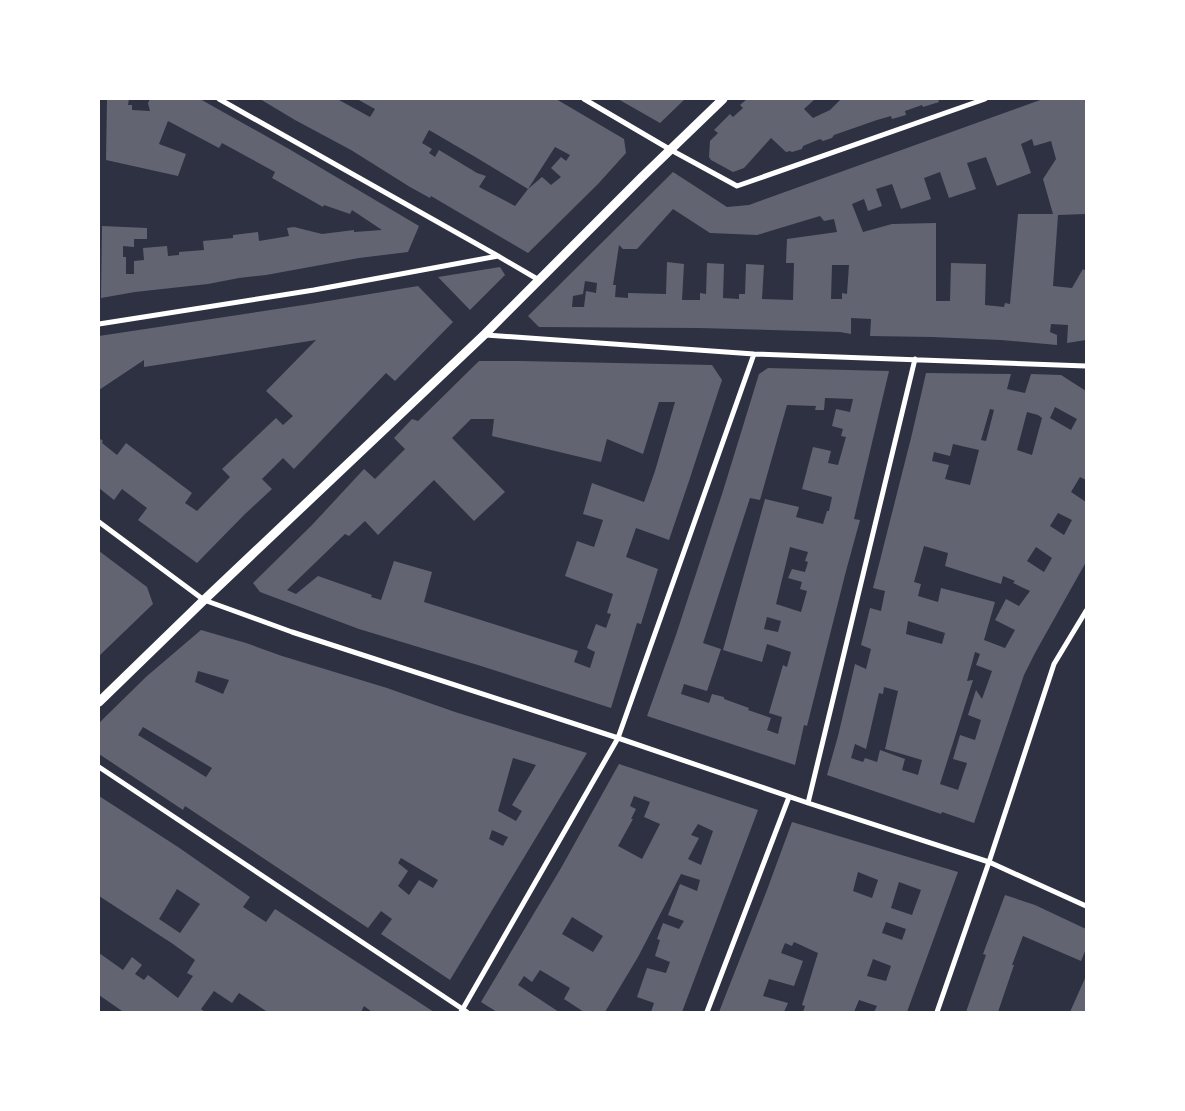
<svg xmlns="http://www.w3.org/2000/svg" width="1185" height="1111" viewBox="0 0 1185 1111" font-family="'Noto Sans',sans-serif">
	<rect width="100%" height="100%" fill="#2d3142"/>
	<path fill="#626471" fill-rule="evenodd" d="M107,99H129L128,105H132V110L150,111L148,103L150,99H200L289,149L419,226L408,252L359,258L266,275L239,278L208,284L135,292L101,298L102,226L147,228V239H134V247L123,246V257H126V274H134V261L144,260L143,248L167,246L168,256L179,255V252L204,250L203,241L233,238V235L258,232L259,241L289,236L287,228L294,227L322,234L354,230V232L382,230L352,210L350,214L324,205L323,207L272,178L275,172L222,143L219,148L168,121L159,144L186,154L178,176L106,160Z
		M260,99H339V100L370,117L375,109L357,99H556L624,139L626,153L598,184L528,253L431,196L430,198L410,187L351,150L295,120ZM429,130L477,158L528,189L515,206L479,187L486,176L477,173L439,150L435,157L429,153L432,149L422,143ZM555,147L570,155L566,161L561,157L551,168L561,177L551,185L542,177L528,189Z
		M618,99H685L660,123Z
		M747,99H815L804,109L813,118L830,110L841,99H938L939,102L923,107L922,105L905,111L906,115L892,119L891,116L877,120L834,135L832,138L823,141L820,139L803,146L802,149L792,152L790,151L786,152L771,138L744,168L733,172L711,160L709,157L710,141L718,133L714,130L730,114L733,117L743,108L740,105Z
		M1043,99H1086V214L1058,215L1053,286L1072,288L1083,269L1086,271V340L1067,343L1068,325L1051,324L1050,332L1057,335V345L1001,340L932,337L870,336L871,319L851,318V334L840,332L699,328L539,327L528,316L673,172L727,207L749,205ZM1032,139L1034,146L1051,141L1056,159L1043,179L1053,214H1018L1010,304L1005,303L1004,307L985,305L986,264L951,263L950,301H936V223L892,224L863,232L852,204L864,199L868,211L882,206L876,189L892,184L901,209L931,199L924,178L940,172L949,198L976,189L967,163L986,157L997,186L1031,173L1021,144ZM673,209L710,233L757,235L820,216L824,221L834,219L837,232L787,239L786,263H794L793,300L762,299L764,265L746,264L745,294H739V299L723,298L724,264L707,263L706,294L700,293V300H682L684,264L667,262L666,294L628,293V298L615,297L616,285H613L619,245L623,249H637ZM832,265H849L847,294L842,293V299H831ZM585,281L597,283L596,293L586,291L584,307H572L573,296L583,294Z
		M500,267L505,275L470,310L438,277Z
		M418,286L453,322L395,381L386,373L294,469L283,458L262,479L272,489L244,515L197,563L138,520L147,508L122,489L114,500L99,488V438L103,441L102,443L117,455L126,443L192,493L185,503L197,511L230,477L222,469L276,418L283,425L293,416L266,391L316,340L144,367V360L99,390V336L310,304Z
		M479,361H520L712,365L722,380L689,481L669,540L636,528L626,557L658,569L641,624L637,623L611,708L481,666L359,629L260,592L253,583L312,525L364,469L375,479L405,449L394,438L412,419L418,421ZM659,402H675L655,471L644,502L592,483L583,514L603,520L594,547L577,541L565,576L613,594L607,613L611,614L606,628L596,624L587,648L595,652L590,668L574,662L578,651L424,602L432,572L394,561L381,600L371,597L372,595L318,576L296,594L287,590L345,534L349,536L365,521L378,535L434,480L474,521L505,492L452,438L471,419H494L492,436L601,462L607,439L643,454Z
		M768,368L889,371L854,519L860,520L846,571L807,726L804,725L795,765L647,716L676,635L723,491L759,374ZM825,398L853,399L850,412L836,409L832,426L843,429L841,436L846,437L838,465L828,463L831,451L813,447L802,489L832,497L829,511H827L823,524L796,517L799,507L765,499L723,650L762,662L767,644L791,652L787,667L783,665L769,713L782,717L778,734L767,730L771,718L748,710L749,708L724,699V697L712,694L709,703L681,694L684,684L707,691L721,649L703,643L750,498L760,500L787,405L816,406L815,410H824ZM790,547L808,552L805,561L808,562L805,572L792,569L788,578L802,582L800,589L807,591L801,612L776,604ZM767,617L781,621L778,632L764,629Z
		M926,373L1011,374L1007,389L1025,393L1031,374L1061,375L1086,391V480L1080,477L1071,492L1086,502V562L1035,653L1024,675L974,823L942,812L941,814L827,775L838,736L855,664L866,669L871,649L861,645L870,608L881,611L885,591L873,588L912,434ZM1055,407L1077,419L1071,430L1050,418ZM990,409L994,410L986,441L981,440ZM1027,412L1038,415L1042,418L1032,455L1017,450ZM953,444L979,450L970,485L945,479L949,465L932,461L934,452L950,456ZM1058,513L1072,520L1064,535L1050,526ZM924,546L948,553L945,566L1001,584L1003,576L1015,581L1013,583L1030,591L1019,606L1006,599L995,620L1015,630L1005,648L984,640L995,602L941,588L938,602L918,596L921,584L914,582ZM1036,547L1052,558L1044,572L1027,561ZM908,621L945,633L942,644L906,634ZM975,652L980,654L976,665L992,671L982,699L976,690L968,715L981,720L975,740L960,735L953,759L967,763L958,790L940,784L973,680L967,681ZM884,687L898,691L885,749L922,760L918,775L902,770L905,759L880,750L877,762L865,758L863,762L851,758L855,744L866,749L879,693L883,694Z
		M99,551L147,587L153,604L99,656Z
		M201,630L246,643L282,656L387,688L455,712L587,753L450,980L381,934L392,919L381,911L368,928L185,806L183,810L99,754V723L147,676ZM198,671L229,680L223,694L195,682ZM143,727L212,768L206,777L138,735ZM513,758L536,765L512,805L522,811L516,821L498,811ZM492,830L508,837L503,846L489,839ZM401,858L438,880L433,888L419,880L409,895L398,886L408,871L398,863Z
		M619,764L758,810L682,1012H651L654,1003L637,997L647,968L666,973L670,962L655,956L660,940L657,939L663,923L679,929L684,921L668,915L680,884L697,891L700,880L681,874L638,957L605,1012H584L564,999L570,988L540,970L532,982L524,976L518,985L559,1012H497L481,1002L561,868ZM634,796L650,802L644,817L660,824L642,859L618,846L633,819H631L636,809L630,806ZM698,824L713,831L701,865L688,859L699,838L691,835ZM572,917L603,936L593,952L562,934Z
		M99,796L178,847L250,897L243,907L266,922L275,909L434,1012H372L364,1006L361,1012H266V1011L239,993L232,1003L214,991L201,1009L205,1012H124L122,1011L99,995V953L123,970L132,957L142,965L135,974L144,980L148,975L178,998L193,976L187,973L195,960L173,944L99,896ZM177,889L200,904L180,933L159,919Z
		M792,822L958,872L907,1012H874L877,1006L859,1000L854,1012H803L805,1006L802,1005L818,953L794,942L792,946L785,943L781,953L803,961L794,986L769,979L763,996L788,1003L784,1012H719L767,890ZM858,872L878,880L872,898L853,891ZM899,882L921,890L912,915L891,908ZM886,922L906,929L902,940L882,933ZM873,959L891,966L886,981L867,976Z
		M1005,895L1035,905L1086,929V949L1081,961L1023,936L1012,965H1014L998,1012H966L986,955L983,954Z
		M1086,976V1012H1070Z"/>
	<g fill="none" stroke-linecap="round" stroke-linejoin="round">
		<path stroke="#fff" stroke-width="5" d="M219,99L498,256L539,280
			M584,99L671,150L737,186L985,99
			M99,324L314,290L498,256
			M486,335L754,354L1086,366
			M99,522L204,600L292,632L618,738L808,803L989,862L1086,906
			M99,767L467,1012
			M808,803L915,359
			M461,1012L618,738L754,354
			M707,1012L789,797
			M937,1012L989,862L1054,664L1086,611"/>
		<path stroke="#fff" stroke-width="9" d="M99,702L204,600L485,334L641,178L723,99"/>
	</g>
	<rect width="1185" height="1111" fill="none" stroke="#ffffff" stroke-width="200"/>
</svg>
